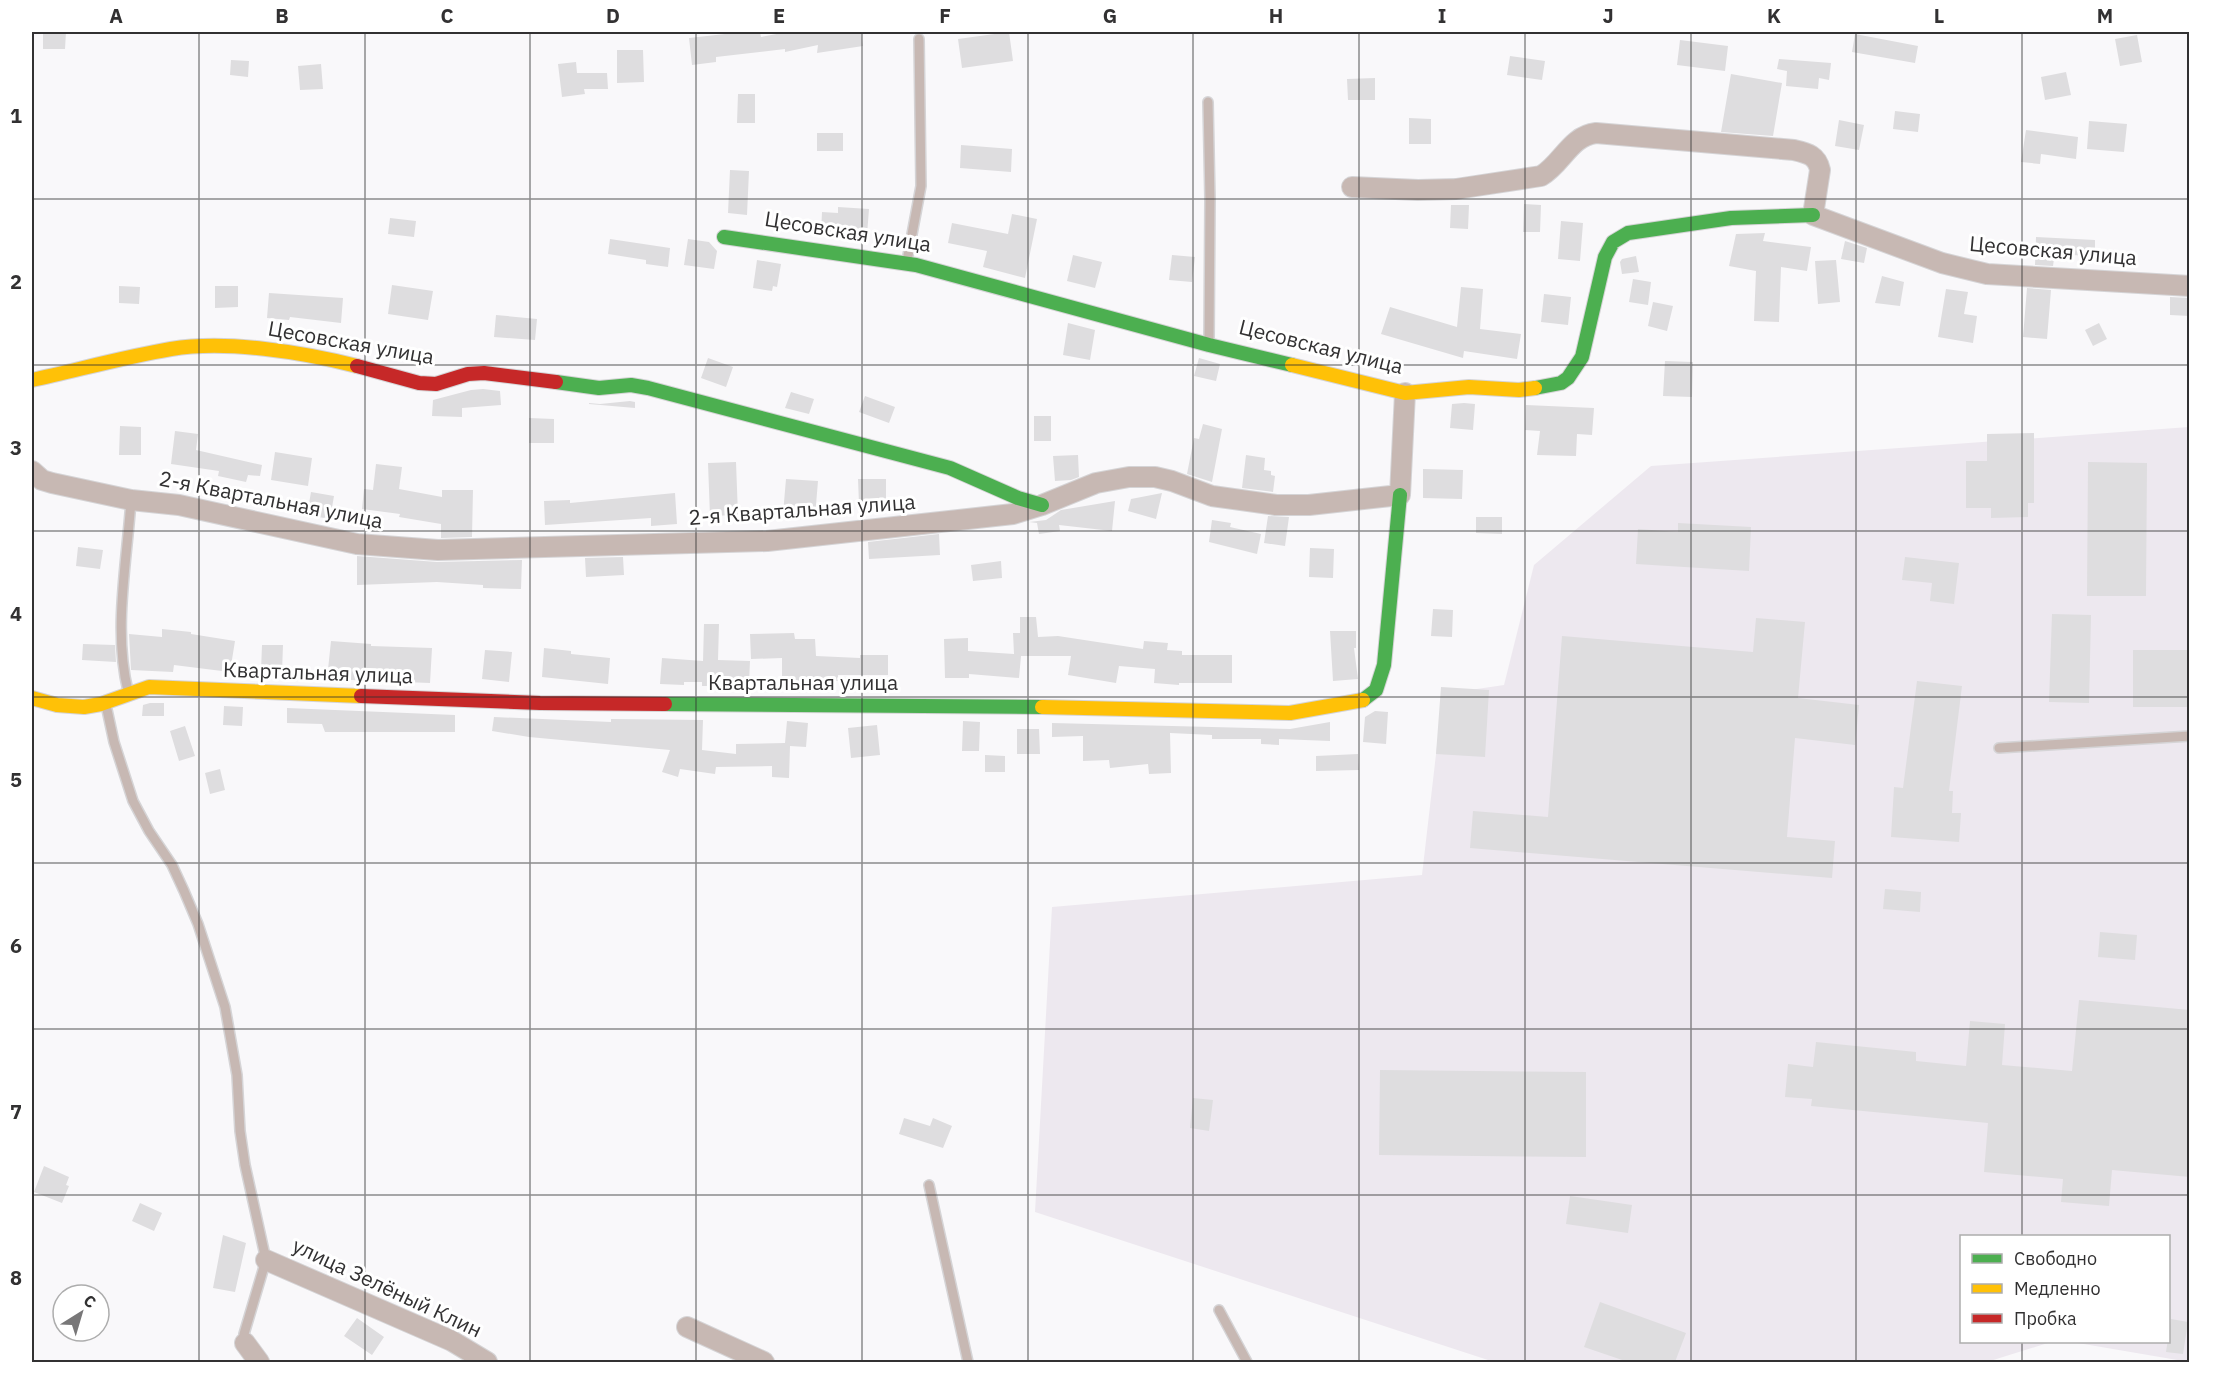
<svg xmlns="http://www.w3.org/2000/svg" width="2221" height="1394" viewBox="0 0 2221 1394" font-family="'IBM Plex Sans',sans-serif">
	<rect width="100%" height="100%" fill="#f9f8fa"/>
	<path fill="#ede8ef" d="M2189,427V1362L2072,1342H2168V1236H1962V1342H2051L1987,1362H1504L1488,1360L1035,1212L1052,907L1422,875L1443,694L1504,685L1534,565L1651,466Z"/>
	<path fill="#dedddf" d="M43,32H66L65,49H43Z
		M743,32H760L761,37L787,32H861L863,46L817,53L818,45L785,52V49L716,57V62L692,65L689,38Z
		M1009,32L1013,61L962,68L958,39Z
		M1855,34L1918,46L1915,63L1852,52Z
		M2137,35L2142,62L2120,66L2115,39Z
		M1680,40L1728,46L1725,71L1677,65Z
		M617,50H643L644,82L617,83Z
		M1510,56L1545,61L1542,80L1507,75Z
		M1779,59L1831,63L1829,80L1819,78L1818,89L1786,86L1787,71L1777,69Z
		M231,60L249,61L248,77L230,75Z
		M576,62L577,73H607L608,89H584L585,94L562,97L558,64Z
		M321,64L323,89L300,90L298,66Z
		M2066,72L2071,95L2045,100L2041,77Z
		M1731,74L1782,83L1773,136L1721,132Z
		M1375,78V100H1348L1347,79Z
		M738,94H755V123H737Z
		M1895,111L1920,114L1918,132L1893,129Z
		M1409,118L1431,119V144H1409Z
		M1839,120L1864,125L1859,150L1835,146Z
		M2089,121L2127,124L2124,152L2087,149Z
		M2026,130L2078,137L2076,159L2041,154L2040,164L2021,162Z
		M817,133H843V151H817Z
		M961,145L1012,149L1011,172L960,168Z
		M730,170L749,171L747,215L728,213Z
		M1524,204L1541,205L1540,232H1523Z
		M1451,205H1469L1468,229L1450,228Z
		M838,207L869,209L867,235L821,233L822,212L838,213Z
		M1012,214L1037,219L1025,278L983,267L987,251L948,243L952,223L1008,234Z
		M390,218L416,221L414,237L388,234Z
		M1561,221L1583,223L1580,261L1558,259Z
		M1765,233L1763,241L1811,247L1807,271L1781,267L1779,322L1754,321L1756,271L1729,266L1736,234Z
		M2036,237L2095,240V256L2071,255V259H2054L2053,266L2035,265Z
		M610,239L670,248L668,267L646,264V260L608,254Z
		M688,239L709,242L717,251L714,269L684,265Z
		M1845,241L1867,248L1864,263L1841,259Z
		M1073,255L1102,262L1095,288L1067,281Z
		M1172,255L1195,257L1192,282L1169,280Z
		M1636,256L1639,272L1622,274L1620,262L1622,259Z
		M757,260L781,264L777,287L773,286L772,291L753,288Z
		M1836,260L1840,302L1818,304L1815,261Z
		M1882,276L1904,282L1900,306L1875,303Z
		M1633,279L1651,282L1648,305L1629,302Z
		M392,285L433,291L428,320L388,314Z
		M119,286L140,287L139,304L119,303Z
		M215,286H238V307L215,308Z
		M1461,287L1483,289L1480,329L1521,334L1517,359L1464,351L1463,358L1381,334L1390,307L1457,327Z
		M2027,288L2051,290L2047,339L2023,337Z
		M1946,289L1968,292L1964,314L1977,316L1973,343L1938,337Z
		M269,293L343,298L341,323L290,317L289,320L267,318Z
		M1544,294L1571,297L1568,325L1541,322Z
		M2170,297L2190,298V316L2170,315Z
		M1653,302L1673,306L1667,331L1648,326Z
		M496,315L537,319L535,340L494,337Z
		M1068,323L1095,330L1090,360L1063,355Z
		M2099,323L2107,339L2093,346L2085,330Z
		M708,358L733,367L726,387L701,378Z
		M1199,358L1220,364L1216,381L1194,376Z
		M1665,361L1693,362L1692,397L1663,396Z
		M483,389L500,391L501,405L462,408V417L432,416L433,400L471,390Z
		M791,392L814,399L809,414L785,408Z
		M865,396L895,407L889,423L859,412Z
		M630,401L635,402V408L589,404V403L600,404Z
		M1464,403L1475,404L1473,430L1450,428L1452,404Z
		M1526,405L1594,408L1592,435L1577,434L1576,456L1537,455L1540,431L1525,430Z
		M1034,416H1051V441H1034Z
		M529,418L554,419V443H529Z
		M1203,424L1222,429L1212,482L1187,474L1194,438L1199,439Z
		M120,426L141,427V455H119Z
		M175,431L198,434L196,450L262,465L260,476L248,475L246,482L218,476L219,471L171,464Z
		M2034,433V503H2028V517L1991,518V508H1966V461H1987V434Z
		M275,452L312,458L308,486L271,480Z
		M1078,455L1079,477L1071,480L1055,481L1053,456Z
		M1246,455L1265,458L1264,470L1271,471V475L1275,476L1273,492L1242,488Z
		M736,462L738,515L710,516L708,463Z
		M2088,462L2147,463L2146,596H2087Z
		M376,464L402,467L399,489L442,497V490H473L472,537L441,538V524L399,517L400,514L362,509L364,489L373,490Z
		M1423,469L1463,470L1462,499L1423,498Z
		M786,479L818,481L815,517L783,514Z
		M858,479H886V503L859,504Z
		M311,492L334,496L330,519L307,515Z
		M675,493L677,524L651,526V518L545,525L544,501L570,500V503Z
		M1162,493L1156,519L1128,511L1131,499Z
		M1115,501L1112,531L1059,525L1060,531L1039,534L1037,523L1029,522L1046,520L1061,510Z
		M1268,516L1289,517L1285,546L1264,543Z
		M1476,517H1502V534L1476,533Z
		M1212,520L1231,523L1230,527L1261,534L1257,554L1209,542Z
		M1678,523L1751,527L1749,571L1636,564L1638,529L1678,532Z
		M939,534L940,555L869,559L868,542Z
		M78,547L103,550L100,569L76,566Z
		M1310,548L1334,549L1333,578L1309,577Z
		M357,556L437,562L522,560L521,589L483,588V585L437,582L357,585Z
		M623,557L624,575L586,577L585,558Z
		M1905,557L1959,563L1954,604L1930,601L1932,583L1902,580Z
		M1001,561L1002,578L973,581L971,565Z
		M1433,609L1453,610L1452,637L1431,636Z
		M2052,614L2091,615L2089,703L2049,702Z
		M1020,617H1036L1038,637L1058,636L1143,649L1144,641L1168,643L1167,650L1182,651V655H1232V683H1179V685L1154,683L1155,669L1119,666L1116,683L1068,675L1071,656H1021L1019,678L969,674V678H945L944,639L968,638V651L1014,654L1013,633H1020Z
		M1756,618L1805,622L1798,698L1859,705L1855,745L1795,738L1787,837L1835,841L1832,878L1470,848L1473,811L1548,817L1562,636L1753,652Z
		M704,624H719L718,660L750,661L749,683L717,682V686H702V682H684V685L660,684L662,658L703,661Z
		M162,629L191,632V634L235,641L230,672L174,665L173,672L131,670L129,634L162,637Z
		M1330,631H1356V648H1354L1358,679L1333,681Z
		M794,633L795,639H815L816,656L860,658V655H888V675H838V681L782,682V658L751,659L750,634Z
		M331,641L371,644V646L432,648L430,683L327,679Z
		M83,644L115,645L116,662L82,660Z
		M262,645H283L282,672L261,671Z
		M544,648L571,651V654L610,658L608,684L542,677Z
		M485,650L512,652L509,682L482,679Z
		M2133,650H2190V707H2133Z
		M1917,681L1962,686L1949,791H1953L1952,813H1961L1959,842L1891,837L1894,787L1903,788Z
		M1441,687L1489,690L1485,757L1436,754Z
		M150,703H164V716H142L143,705Z
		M224,706L243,707L242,726L223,725Z
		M287,708L455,715V732H325L322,724L287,723Z
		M1375,711L1388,712L1386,744L1363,742L1365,717Z
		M494,717L611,722V719L703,720L702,750L736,754V744L785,743L787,721L808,723L806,747L790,746L789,778L772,777V766L716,767L715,774L680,769L678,777L662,772L670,750L529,737L492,731Z
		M963,721L980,722L979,751H962Z
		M1330,722V741L1279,739V745L1261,744V739H1212V735L1170,733L1171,773L1149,774L1148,764L1110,768L1109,760L1083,761V736L1052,737V723L1290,729Z
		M877,725L880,755L851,758L848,728Z
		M185,726L195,756L179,761L170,731Z
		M1017,729H1039L1040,754H1017Z
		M1358,754L1359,770L1316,771V756Z
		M985,755L1005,756V772H985Z
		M220,769L225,790L210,794L205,773Z
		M1885,889L1921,892L1920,912L1883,909Z
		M2100,932L2137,935L2135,960L2098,957Z
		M2079,1000L2190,1010V1177L2112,1170L2109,1206L2061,1202L2063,1179L1984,1172L1988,1123L1811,1106L1812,1099L1785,1097L1788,1064L1813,1067L1816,1042L1916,1052V1061L1966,1066L1970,1021L2005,1024L2002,1065L2072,1071Z
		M1380,1070L1586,1072V1157L1379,1155Z
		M1193,1098L1213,1100L1209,1131L1190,1128Z
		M904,1118L930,1126L933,1118L952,1126L943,1148L899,1134Z
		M44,1166L69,1177L66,1185L69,1186L62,1203L34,1192Z
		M1570,1196L1632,1205L1628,1233L1566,1224Z
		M140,1203L162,1213L154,1231L132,1221Z
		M223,1235L246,1243L235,1292L213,1288Z
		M1600,1302L1686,1333L1675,1362H1628L1584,1347Z
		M357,1318L384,1337L372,1355L344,1336Z
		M2171,1319L2188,1322L2183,1354L2166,1352Z"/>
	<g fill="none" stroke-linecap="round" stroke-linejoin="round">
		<g stroke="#d5d4d6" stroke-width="12">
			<path id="lane" d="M1208,102L1210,200L1209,342
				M907,261L921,186L919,39
				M128,691C113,630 127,562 131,500
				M106,705L114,742L133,801L149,831L172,865L184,891L198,924L225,1007L237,1075L240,1131L245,1165L266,1260L244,1334L245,1343
				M1999,748L2190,736
				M929,1185L968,1362
				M1219,1310L1247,1362"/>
		</g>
		<g stroke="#d5d4d6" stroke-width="22">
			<path id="street" d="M1352,187L1418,190L1456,189L1541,176C1562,164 1570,136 1596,133L1794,150C1807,153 1817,155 1820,170L1813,215L1942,263L1987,274L2190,286
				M32,471L42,480L52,483L131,500L179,505L357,544L438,550L767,541L1013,514L1042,505L1096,483L1129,477H1155L1172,481L1212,496L1276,505H1309L1400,495L1405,393
				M266,1260L452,1341L487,1362
				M687,1327L764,1362
				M245,1343L259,1362"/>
		</g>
		<g stroke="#d5d4d6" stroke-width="16">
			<path id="fast" d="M724,237L916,265L1209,345L1292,365
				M556,382L599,388L631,385L648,388L950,468L1018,498L1042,505
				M1535,388L1561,383L1568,378L1582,357L1605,257L1613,242L1628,233L1731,218L1813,215
				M1363,700L1376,690L1384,665L1400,495
				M665,704L1042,707"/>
		</g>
		<g stroke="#d5d4d6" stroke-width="16">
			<path id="slow" d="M1292,365L1405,393L1469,387L1519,390L1535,388
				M32,380C78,370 124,357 171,349C227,340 302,352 357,366
				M32,698L57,705L84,707L101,704L149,687L361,696
				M1042,707L1290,713L1363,700"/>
		</g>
		<g stroke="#d5d4d6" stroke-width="16">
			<path id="jam" d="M357,366L419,383L436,384L468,374L484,373L556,382
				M361,696L540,703L665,704"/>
		</g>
		<use href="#lane" stroke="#c7b8b3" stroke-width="9"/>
		<use href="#street" stroke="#c7b8b3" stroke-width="20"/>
		<use href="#fast" stroke="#4caf50" stroke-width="14"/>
		<use href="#slow" stroke="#ffc107" stroke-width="14"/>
		<use href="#jam" stroke="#c62828" stroke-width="14"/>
	</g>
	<path fill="none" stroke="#323132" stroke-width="1.5" stroke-opacity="0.55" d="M199,32V1362M365,32V1362M530,32V1362M696,32V1362M862,32V1362M1028,32V1362M1193,32V1362M1359,32V1362M1525,32V1362M1691,32V1362M1856,32V1362M2022,32V1236M32,199H2190M32,365H2190M32,531H2190M32,697H2190M32,863H2190M32,1029H2190M32,1195H2190M2022,1342V1362"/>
	<g text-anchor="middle" stroke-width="6" stroke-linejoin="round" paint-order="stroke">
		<g font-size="21" fill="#323132" stroke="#fff">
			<text transform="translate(848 232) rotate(9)" y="7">Цесовская улица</text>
			<text transform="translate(2053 251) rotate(5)" y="7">Цесовская улица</text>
			<text transform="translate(351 343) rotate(10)" y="7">Цесовская улица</text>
			<text transform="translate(1321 347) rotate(14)" y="7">Цесовская улица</text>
			<text transform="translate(271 500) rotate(11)" y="7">2-я Квартальная улица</text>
			<text transform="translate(802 510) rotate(-4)" y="7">2-я Квартальная улица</text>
			<text transform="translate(318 673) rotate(2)" y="7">Квартальная улица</text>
			<text x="803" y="690">Квартальная улица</text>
			<text transform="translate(387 1288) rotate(25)" y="7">улица Зелёный Клин</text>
		</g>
	</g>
	<rect width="2221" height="1394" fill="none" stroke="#ffffff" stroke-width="66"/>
	<rect x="1960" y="1235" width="210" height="108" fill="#ffffff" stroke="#adadad" stroke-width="1.5"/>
	<rect x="1972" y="1254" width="30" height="9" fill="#4caf50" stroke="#adadad" stroke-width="1.5"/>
	<text x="2014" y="1265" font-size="18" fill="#323132">Свободно</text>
	<rect x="1972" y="1284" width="30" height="9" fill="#ffc107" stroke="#adadad" stroke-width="1.5"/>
	<text x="2014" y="1295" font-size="18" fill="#323132">Медленно</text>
	<rect x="1972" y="1314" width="30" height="9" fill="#c62828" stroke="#adadad" stroke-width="1.5"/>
	<text x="2014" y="1325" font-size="18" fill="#323132">Пробка</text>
	<g transform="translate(81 1313) rotate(37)"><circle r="28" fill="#ffffff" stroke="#adadad" stroke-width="1.5"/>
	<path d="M0-4.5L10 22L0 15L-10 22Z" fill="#787778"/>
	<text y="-9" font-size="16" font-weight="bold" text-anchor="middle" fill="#323132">С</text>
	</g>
	<rect x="33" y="33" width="2155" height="1328" fill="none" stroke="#323132" stroke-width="2"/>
	<g font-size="20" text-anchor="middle" font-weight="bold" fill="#323132">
		<text x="116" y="23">A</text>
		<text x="282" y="23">B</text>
		<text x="447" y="23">C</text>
		<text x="613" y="23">D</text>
		<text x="779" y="23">E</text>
		<text x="945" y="23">F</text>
		<text x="1110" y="23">G</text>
		<text x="1276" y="23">H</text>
		<text x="1442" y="23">I</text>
		<text x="1608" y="23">J</text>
		<text x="1774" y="23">K</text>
		<text x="1939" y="23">L</text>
		<text x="2105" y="23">M</text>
		<text x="16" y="123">1</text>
		<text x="16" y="289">2</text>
		<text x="16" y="455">3</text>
		<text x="16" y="621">4</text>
		<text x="16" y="787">5</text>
		<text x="16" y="953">6</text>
		<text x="16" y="1119">7</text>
		<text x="16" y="1285">8</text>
	</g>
</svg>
